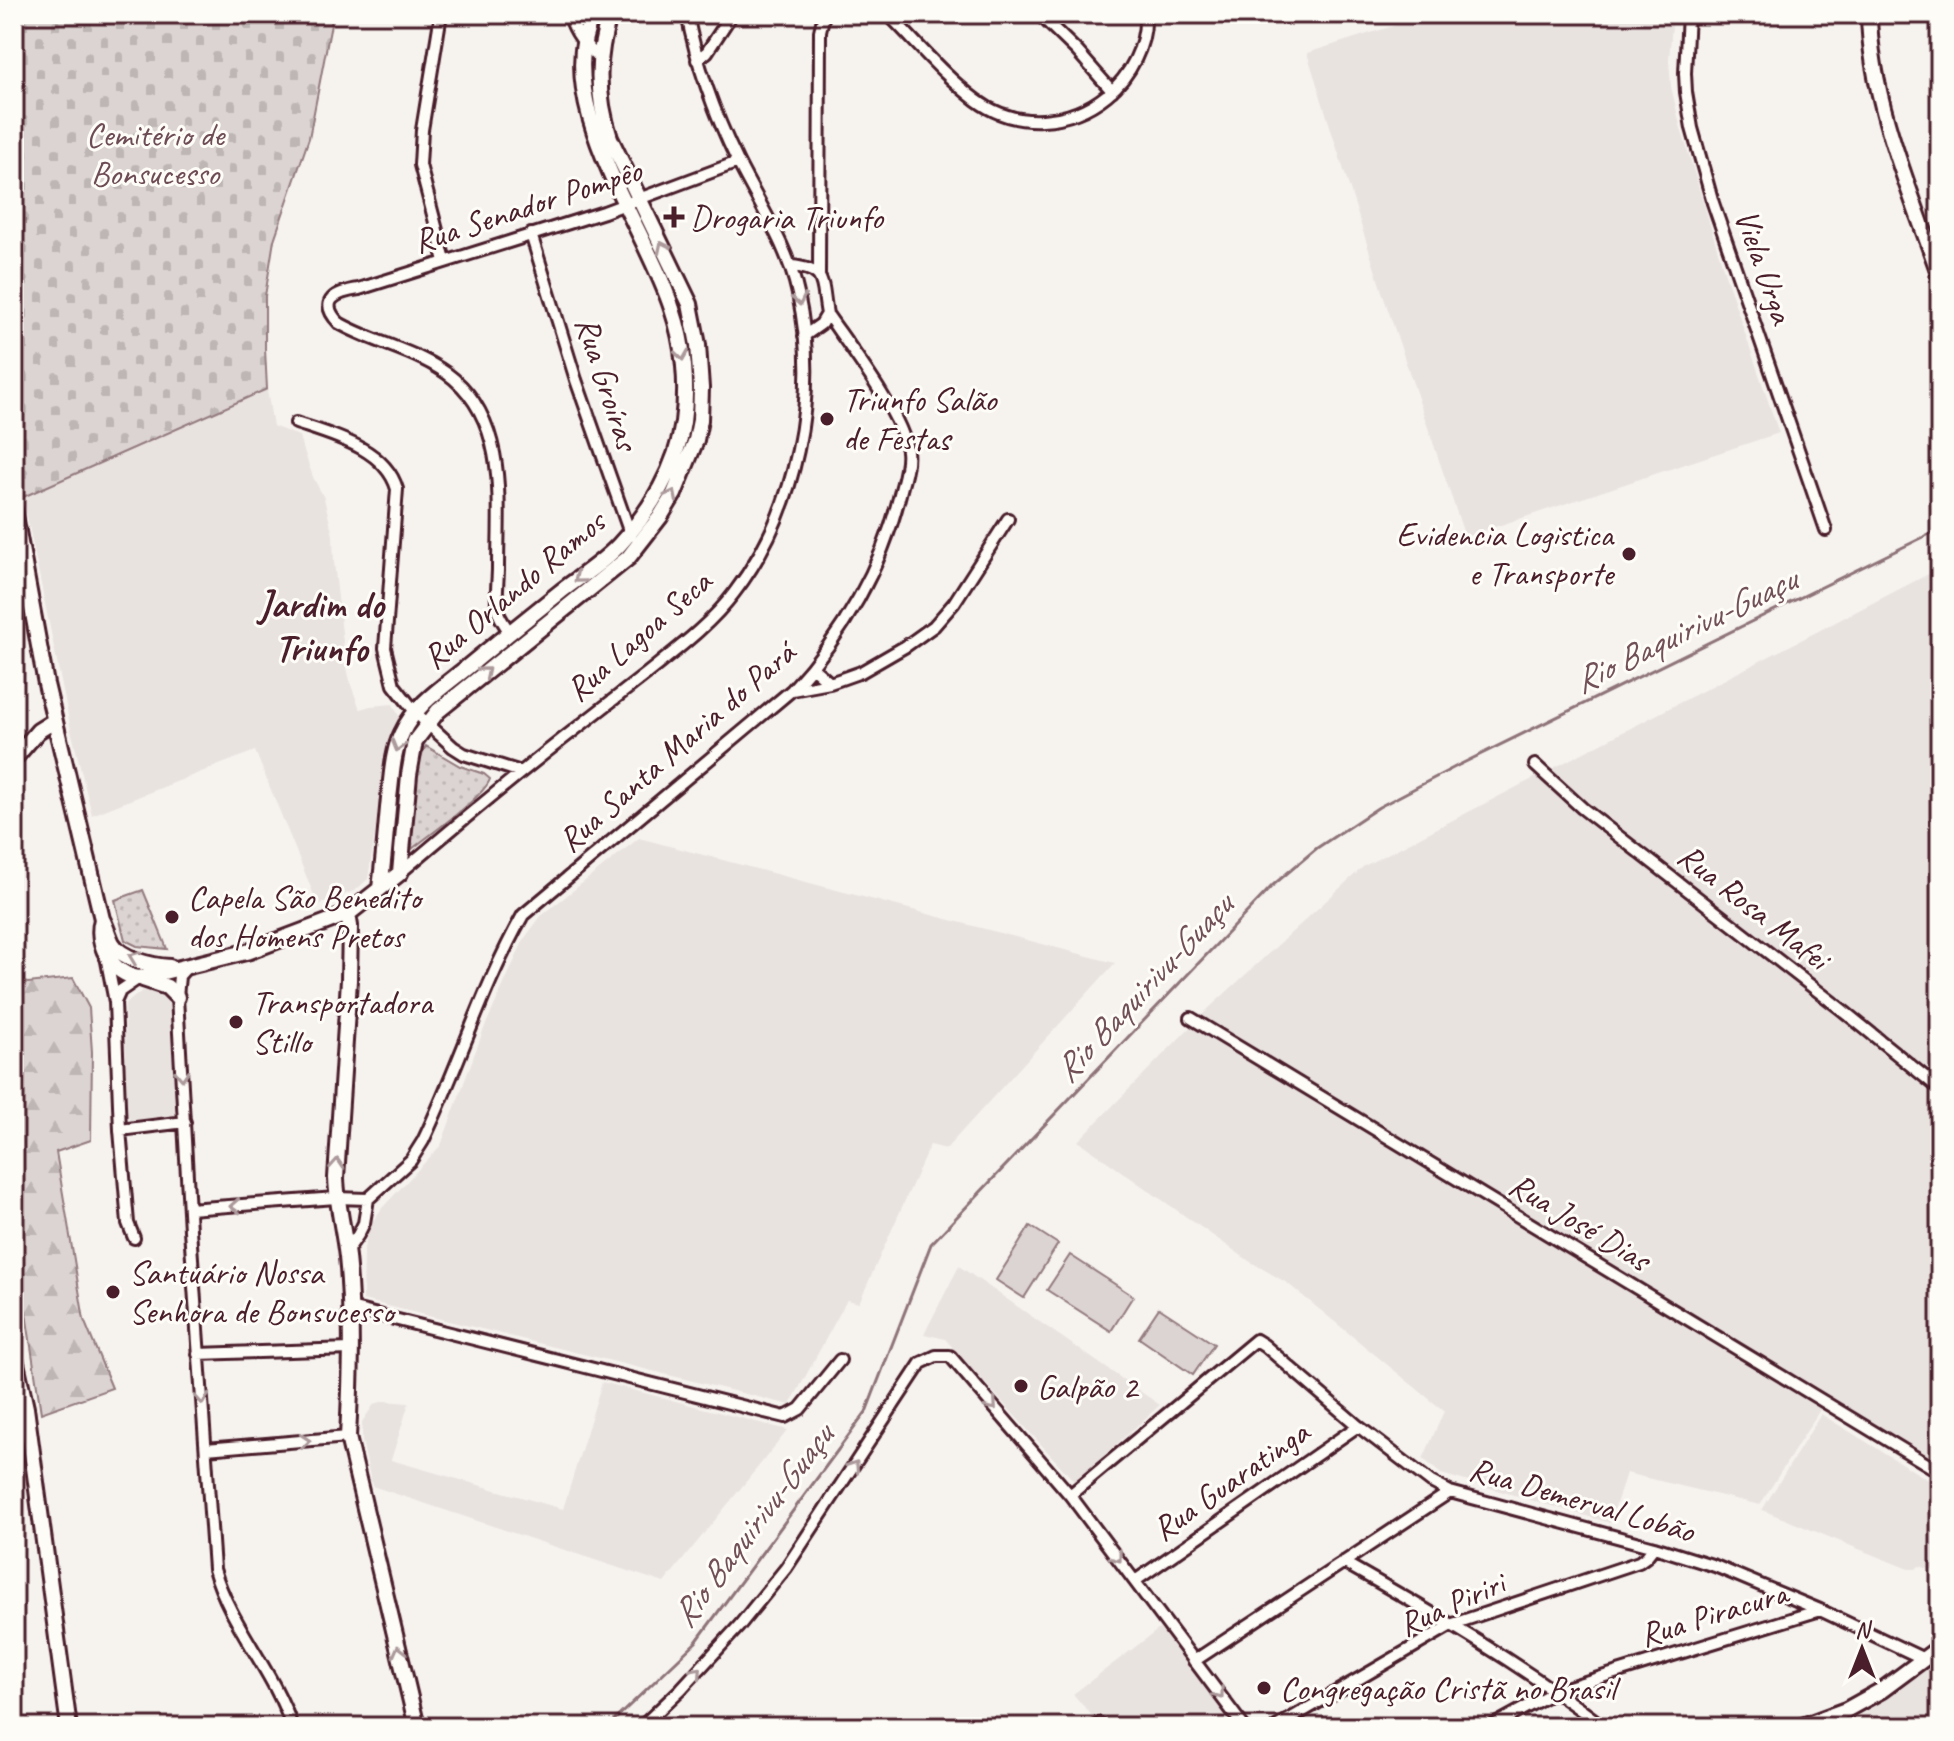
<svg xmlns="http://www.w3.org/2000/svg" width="1954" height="1741" viewBox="0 0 1954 1741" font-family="Caveat,sans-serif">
	<defs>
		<pattern id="forest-firs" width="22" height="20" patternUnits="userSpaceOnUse" patternTransform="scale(2)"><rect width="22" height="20" fill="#dcd4d2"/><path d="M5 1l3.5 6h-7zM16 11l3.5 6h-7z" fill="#beb6b4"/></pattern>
		<pattern id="cemetery-stones" width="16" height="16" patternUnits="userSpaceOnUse" patternTransform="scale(2)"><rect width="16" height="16" fill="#dcd4d2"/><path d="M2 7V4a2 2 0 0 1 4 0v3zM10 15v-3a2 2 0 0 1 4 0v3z" fill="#beb6b4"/></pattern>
		<pattern id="park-dots" width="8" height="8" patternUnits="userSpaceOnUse" patternTransform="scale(2)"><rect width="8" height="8" fill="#dcd4d2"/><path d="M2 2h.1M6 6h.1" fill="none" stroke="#beb6b4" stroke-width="1.8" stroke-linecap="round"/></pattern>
	</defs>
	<rect width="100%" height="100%" fill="#f6f3ef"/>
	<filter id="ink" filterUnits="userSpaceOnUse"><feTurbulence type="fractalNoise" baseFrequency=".0125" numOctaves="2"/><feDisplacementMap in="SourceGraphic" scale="16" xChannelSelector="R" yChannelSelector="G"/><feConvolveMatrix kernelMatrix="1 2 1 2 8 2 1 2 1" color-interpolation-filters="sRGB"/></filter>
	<g filter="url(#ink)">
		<path fill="#e9e3e0" d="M1431,14H1673L1669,60L1671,86L1680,125L1725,274L1779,433L1465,537L1383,295L1307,53Z
			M267,389L273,426L299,436L313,477L324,498L333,535L334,562L345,659L351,685L360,709L370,706L393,704L400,718L384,776L368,879L356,890L318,905L255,751L92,815L71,730L23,497Z
			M1940,568V1465L1828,1397L1760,1505L1626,1473L1610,1523L1441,1474L1423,1459L1444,1411L1287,1283L1249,1261L1078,1141L1208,1009L1364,866Z
			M639,838L1115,963L946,1149L930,1145L859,1303L847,1300L790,1405L363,1300L364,1248L370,1225L382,1208L441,1145L483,1031L524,939L541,916Z
			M142,991H155L166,997L169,1006L176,1111L173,1117L130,1120L126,1114L125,1004Z
			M959,1266L1160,1405L1075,1482L945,1339L924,1334Z
			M602,1382L788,1430L664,1583L372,1486L362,1441V1422L374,1404L384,1401L409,1403L391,1460L563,1509Z
			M1821,1414L1940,1487V1572L1919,1566L1916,1569H1908L1762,1510Z
			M1159,1629L1168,1635L1237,1727H1116L1107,1716L1093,1717L1073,1694Z
			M1940,1658V1727H1823L1866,1712Z"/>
		<path fill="#dcd4d2" stroke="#937a7e" stroke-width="2" d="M1030,1226L1058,1244L1024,1298L996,1280Z
			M1070,1255L1133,1296L1111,1331L1047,1290Z
			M1159,1308L1214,1344L1193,1375L1139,1338Z"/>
		<path fill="url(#forest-firs)" stroke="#937a7e" stroke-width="2" d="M73,978L89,1008L92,1052L91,1140L56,1152L84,1320L112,1388L41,1413L14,1233V980L28,983Z"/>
		<path fill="url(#cemetery-stones)" stroke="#937a7e" stroke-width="2" d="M14,14H333L309,138L274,240L265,296V349L267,389L23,497L14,442Z"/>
		<path fill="url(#park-dots)" stroke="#937a7e" stroke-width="2" d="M426,746L460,766L484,774L490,779C485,796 429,835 412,849C412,815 409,776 426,746Z
			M143,890L164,941L167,949L137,946L125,940L115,900Z"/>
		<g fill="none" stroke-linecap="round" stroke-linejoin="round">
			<path stroke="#8e7378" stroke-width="3" d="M607,1727L696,1642L866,1412L931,1244L1272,886L1317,848L1379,807L1457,766L1940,529"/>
			<g stroke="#4a1f2b" stroke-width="16">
				<path id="street" d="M441,14L422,130L420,165L445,261
					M569,14C575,34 585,45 600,59
					M888,14C917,43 944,76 976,100C1016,130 1070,125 1107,95C1130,77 1147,44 1145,14
					M1039,14L1077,51L1112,91
					M1688,14L1685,73L1686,92L1692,128L1713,203L1826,530
					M697,60L707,52L732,14
					M531,234L576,380L631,536
					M791,266C828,269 821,283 827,314L821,324L804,336
					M819,275L820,31L824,14
					M296,423C332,435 385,448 397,489L385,648L394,685L416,713L453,747L464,754L521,772
					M510,633C506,626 500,619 498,612C495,601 498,580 498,569C498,504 508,426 454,379C421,351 375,344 339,323C317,300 337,292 359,289L604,212L738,162
					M830,683L861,672L906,646L934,626L954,603L1008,519
					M792,690L830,683L813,668
					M1535,765L1582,808L1841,1009L1940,1089
					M400,873C454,827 508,782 564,738C591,717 618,696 645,675C676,650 710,625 734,593C797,511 820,394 798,294C788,246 760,206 738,162C715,115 697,66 687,14
					M106,956L115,1002L120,1130L128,1223L134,1238
					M186,968L179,976L177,997L190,1230L214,1569C230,1625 274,1671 292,1727
					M116,1000L120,991L139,978
					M1191,1018L1940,1472
					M120,1130L185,1122
					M189,1209L336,1198L368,1199
					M346,1252L358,1235L364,1223L368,1199L411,1160L423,1141C459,1066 482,988 523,915L792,690C843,635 882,567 900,494C903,481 909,465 907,451C903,416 849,346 827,314
					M350,1308L785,1417L800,1409L840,1360
					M198,1354L351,1349
					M206,1449L348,1437
					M1070,1495L1256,1340L1264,1345L1358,1426L1431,1482L1450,1492L1654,1547L1715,1566L1820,1610L1924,1659
					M1343,1562C1433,1613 1521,1664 1604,1727
					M1135,1581L1358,1426
					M1194,1661L1450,1492
					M641,1727L681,1689L739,1626L786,1568L921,1363L936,1356H950L1070,1495L1244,1727
					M1092,1727L1100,1724L1106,1727
					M1276,1727L1453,1624L1639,1562L1646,1557L1654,1547
					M1490,1727L1556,1691L1820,1610"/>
			</g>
			<g stroke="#4a1f2b" stroke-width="20">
				<path id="secondary" d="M1869,14C1870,99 1912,196 1940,276
					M14,510L46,684L102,919C106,926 108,935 112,943C121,959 152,966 170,967
					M14,759L38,731L54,721
					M380,888C384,858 386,828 389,798C392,777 392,753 402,733C415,704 446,685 470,665C499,641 529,617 559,593C578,578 604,562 620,544C650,511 677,467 683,422C688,385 684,344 672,309C645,224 550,103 593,14
					M348,914L350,926L349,980L336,1178C337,1205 344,1231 347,1257C353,1317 351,1377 348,1437L417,1727
					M102,919C95,945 112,974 139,978L250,951L348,914L400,873L409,775L415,741L438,711L628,558L660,517L674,494L696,440L700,420L701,388L698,345L690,304L610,138C596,95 596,56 610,14
					M143,979L167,987L177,997
					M14,1354L26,1408L69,1727
					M1800,1727L1846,1710L1882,1690L1940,1647"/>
			</g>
			<use href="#street" stroke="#fdfcf7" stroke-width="10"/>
			<use href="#secondary" stroke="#fdfcf7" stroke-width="14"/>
		</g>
		<defs><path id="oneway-chevron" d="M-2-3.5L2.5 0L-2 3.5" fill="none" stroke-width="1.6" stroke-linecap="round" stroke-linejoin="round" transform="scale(2)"/></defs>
		<g stroke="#ac999b">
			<use href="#oneway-chevron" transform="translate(663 247) rotate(-116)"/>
			<use href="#oneway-chevron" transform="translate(799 300) rotate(79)"/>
			<use href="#oneway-chevron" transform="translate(682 355) rotate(82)"/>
			<use href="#oneway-chevron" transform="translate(672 495) rotate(-63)"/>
			<use href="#oneway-chevron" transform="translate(579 578) rotate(141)"/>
			<use href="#oneway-chevron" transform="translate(485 672) rotate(-40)"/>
			<use href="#oneway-chevron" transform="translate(398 746) rotate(106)"/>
			<use href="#oneway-chevron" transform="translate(134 957) rotate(-159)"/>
			<use href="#oneway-chevron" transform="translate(182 1075) rotate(87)"/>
			<use href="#oneway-chevron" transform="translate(337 1164) rotate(-86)"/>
			<use href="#oneway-chevron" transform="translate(235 1206) rotate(176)"/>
			<use href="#oneway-chevron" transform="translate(202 1399) rotate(85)"/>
			<use href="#oneway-chevron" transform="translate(992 1405) rotate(49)"/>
			<use href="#oneway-chevron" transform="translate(305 1441) rotate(-5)"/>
			<use href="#oneway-chevron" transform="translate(854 1466) rotate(-56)"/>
			<use href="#oneway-chevron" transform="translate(1117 1557) rotate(53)"/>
			<use href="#oneway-chevron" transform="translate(399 1651) rotate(-104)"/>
			<use href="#oneway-chevron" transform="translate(697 1672) rotate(-48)"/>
			<use href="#oneway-chevron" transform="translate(1219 1694) rotate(53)"/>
		</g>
	</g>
	<g fill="#4a1f2b" stroke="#fdfcf7" stroke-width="3">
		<path d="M670 205h8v8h8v8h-8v8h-8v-8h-8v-8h8z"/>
		<circle cx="827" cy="419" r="8"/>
		<circle cx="1629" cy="554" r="8"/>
		<circle cx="172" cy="917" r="8"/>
		<circle cx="236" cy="1022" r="8"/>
		<circle cx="113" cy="1292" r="8"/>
		<circle cx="1021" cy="1386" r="8"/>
		<circle cx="1264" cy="1688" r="8"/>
	</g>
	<g text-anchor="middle" stroke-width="6" stroke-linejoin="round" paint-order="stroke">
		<g font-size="34" fill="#6e4c55" stroke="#fdfcf7">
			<text x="155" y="146">Cemitério de<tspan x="155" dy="39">Bonsucesso</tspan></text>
		</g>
		<g font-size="34" fill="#4a1f2b" stroke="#fdfcf7">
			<text transform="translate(527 205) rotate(-18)" y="12">Rua Senador Pompêo</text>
			<text transform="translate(1765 266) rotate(71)" y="12">Viela Urga</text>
			<text transform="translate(608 383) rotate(72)" y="12">Rua Groíras</text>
			<text transform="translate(513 589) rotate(-40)" y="12">Rua Orlando Ramos</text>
			<text transform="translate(638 635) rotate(-41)" y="12">Rua Lagoa Seca</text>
			<text transform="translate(676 746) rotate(-41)" y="12">Rua Santa Maria do Pará</text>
			<text transform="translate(1754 906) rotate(38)" y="12">Rua Rosa Mafei</text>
			<text transform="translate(1580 1221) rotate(31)" y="12">Rua José Dias</text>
			<text transform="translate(1230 1480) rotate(-35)" y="12">Rua Guaratinga</text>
			<text transform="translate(1582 1499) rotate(16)" y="12">Rua Demerval Lobão</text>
			<text transform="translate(1451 1603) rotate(-24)" y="12">Rua Piriri</text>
			<text transform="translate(1713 1613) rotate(-17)" y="12">Rua Piracura</text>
		</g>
		<g font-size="34" fill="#4a1f2b" stroke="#fdfcf7" text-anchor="start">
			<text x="690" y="229">Drogaria Triunfo</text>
			<text x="843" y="411">Triunfo Salão<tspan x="843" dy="39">de Festas</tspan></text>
			<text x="1613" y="546" text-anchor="end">Evidencia Logistica<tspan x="1613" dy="39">e Transporte</tspan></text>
			<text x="188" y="909">Capela São Benedito<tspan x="188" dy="39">dos Homens Pretos</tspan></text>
			<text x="252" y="1014">Transportadora<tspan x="252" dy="39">Stillo</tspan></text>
			<text x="129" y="1284">Santuário Nossa<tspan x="129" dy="39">Senhora de Bonsucesso</tspan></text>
			<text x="1037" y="1398">Galpão 2</text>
			<text x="1280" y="1700">Congregação Cristã no Brasil</text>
		</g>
		<g font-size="36" font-style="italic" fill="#725058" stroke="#fdfcf7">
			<text transform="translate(1684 629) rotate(-26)" y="13">Rio Baquirivu-Guaçu</text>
			<text transform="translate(1142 987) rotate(-47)" y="13">Rio Baquirivu-Guaçu</text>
			<text transform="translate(751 1525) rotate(-53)" y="13">Rio Baquirivu-Guaçu</text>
		</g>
		<g font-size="38" font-weight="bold" fill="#4a1f2b" stroke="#fdfcf7">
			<text x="321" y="617">Jardim do<tspan x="321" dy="44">Triunfo</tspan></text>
		</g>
	</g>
	<rect width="1954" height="1741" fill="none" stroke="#fdfcf7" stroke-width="48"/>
	<rect x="24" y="24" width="1906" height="1693" fill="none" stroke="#4a1f2b" stroke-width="3" filter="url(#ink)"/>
	<g transform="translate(1862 1649)" stroke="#fdfcf7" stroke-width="6" paint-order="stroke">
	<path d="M0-6L14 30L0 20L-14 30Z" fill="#4a1f2b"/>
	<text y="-12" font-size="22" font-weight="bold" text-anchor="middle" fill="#4a1f2b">N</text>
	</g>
</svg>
